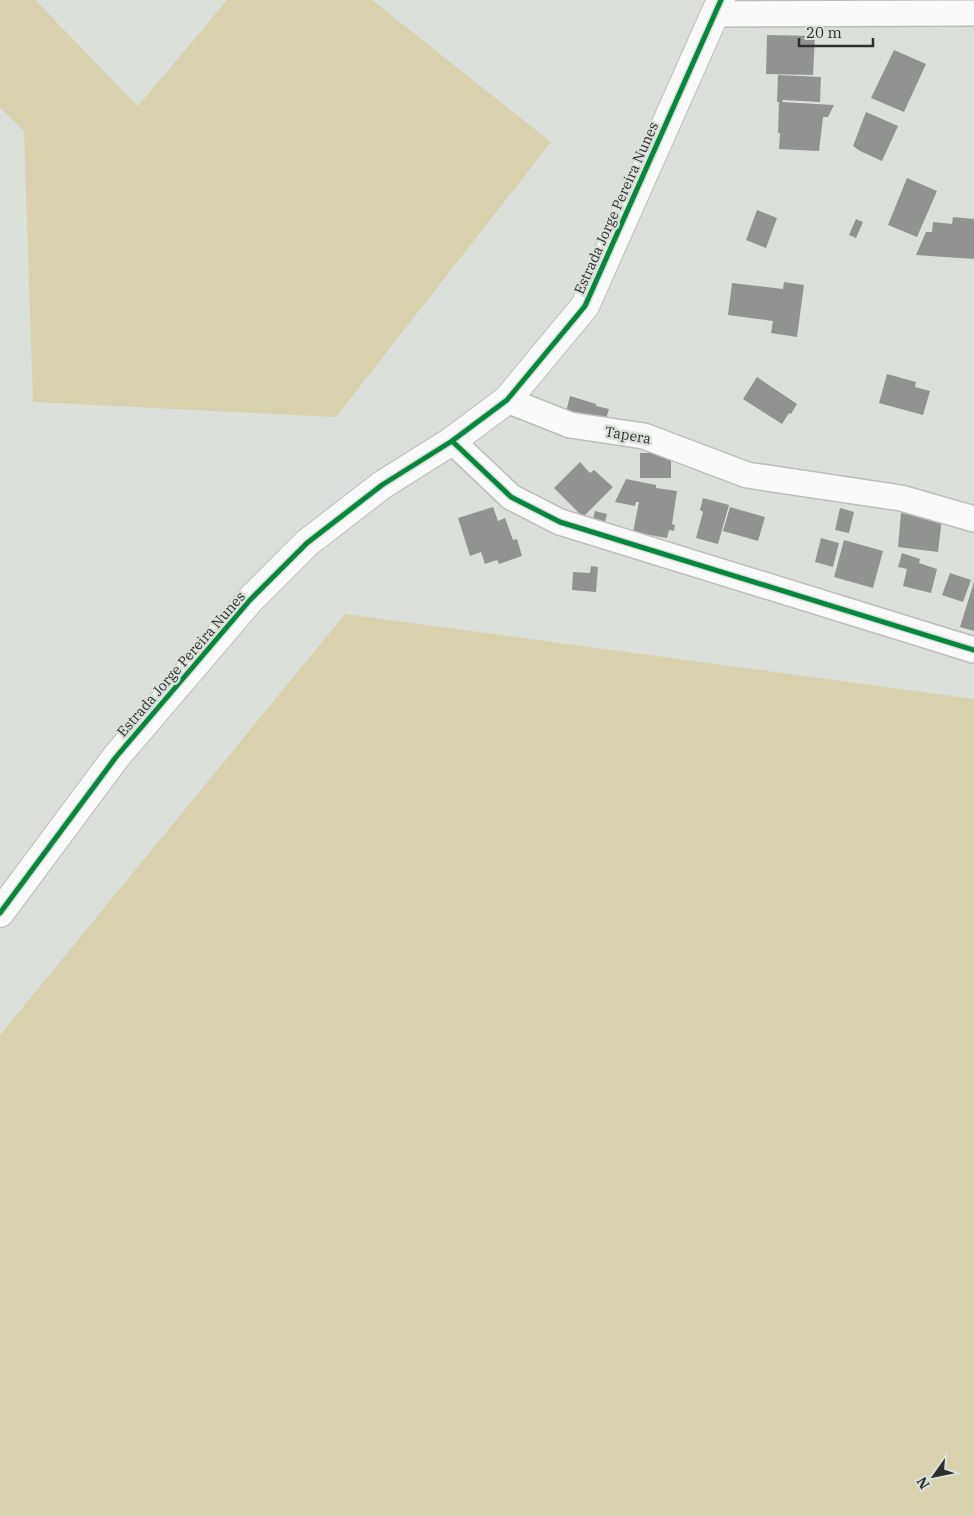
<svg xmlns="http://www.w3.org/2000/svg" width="974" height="1516" viewBox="0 0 974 1516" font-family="'IBM Plex Serif',serif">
	<rect width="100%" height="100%" fill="#dce0db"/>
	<path fill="#d9d0ae" d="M0,0H35L138,106L227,0H372L551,142L336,417L33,402L24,131L0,108Z
		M345,614L974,699V1516H0V1035Z"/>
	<path fill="#909390" d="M767,35L815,36L813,75L766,74Z
		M894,50L926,64L904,112L871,98Z
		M778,75L821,77L820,102L783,100L782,102L834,105L828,117H823L819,151L779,149L780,133H778L779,102H777Z
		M866,112L898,126L882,161L860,151L853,146Z
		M907,178L937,191L917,237L888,225Z
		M757,210L777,218L766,248L746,240Z
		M953,217L974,219V259L916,255L926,232H932L933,222L952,224Z
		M856,219L863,222L856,238L849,235Z
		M784,282L804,285L797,337L771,333L773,321L728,315L732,283L783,289Z
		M887,374L916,382L915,387L930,391L923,415L879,403Z
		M757,377L797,404L791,414L789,413L782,424L743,399Z
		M570,396L596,404V406L609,409L606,419L565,416Z
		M640,453H671V478H640Z
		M580,462L590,473L594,470L613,487L583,517L554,488Z
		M626,479L656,485V488L677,491L672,524L675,525L674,531L669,530L667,538L633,532L639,502H636L635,506L615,502Z
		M703,498L729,505L718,544L696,538L703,512L700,510Z
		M493,507L498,521L505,518L513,540L517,539L522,556L499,564L497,560L485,564L481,552L470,556L458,518Z
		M730,507L765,517L758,541L723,531Z
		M840,508L854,512L849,533L835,530Z
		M595,511L607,514L605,522L593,519Z
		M901,513L942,518L938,552L898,547Z
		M821,538L839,543L833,567L815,562Z
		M844,540L883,551L873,588L834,577Z
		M902,553L920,559L919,563L937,569L931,593L903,586L907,569L898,567Z
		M591,566L598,567L596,592L572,590L573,572L590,573Z
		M950,573L971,580L963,602L942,595Z
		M974,582V631L960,627Z"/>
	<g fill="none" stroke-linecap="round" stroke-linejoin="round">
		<g stroke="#bbbeba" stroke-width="28">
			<path id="minor" d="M714,14L974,13
				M507,400L570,425L644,436L747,475L901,498L974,519
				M452,441L511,497L560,522L974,650"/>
		</g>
		<g stroke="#bbbeba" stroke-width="30">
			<path id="tertiary" d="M0,913L116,757L250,600L307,543L382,485L452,441L507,400L585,306L721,0"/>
		</g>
		<use href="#minor" stroke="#fafafa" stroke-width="25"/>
		<use href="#tertiary" stroke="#fafafa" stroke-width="28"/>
		<g stroke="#dbe1da" stroke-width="8">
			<path id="cycleway" d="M452,441L511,497L560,522L974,650
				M0,913L116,757L250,600L307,543L382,485L452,441L507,400L585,306L721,0"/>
		</g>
		<use href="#cycleway" stroke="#00873e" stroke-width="5"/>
	</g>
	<g text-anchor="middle" stroke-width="5" stroke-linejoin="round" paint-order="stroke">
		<g font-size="14" fill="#2d2f2d" stroke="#dbe1da">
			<text transform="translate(616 208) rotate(-66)" y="5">Estrada Jorge Pereira Nunes</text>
			<text transform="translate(628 435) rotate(10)" y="5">Tapera</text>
			<text transform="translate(181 664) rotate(-49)" y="5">Estrada Jorge Pereira Nunes</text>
		</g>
	</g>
	<g transform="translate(934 1476) rotate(237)" stroke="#dbe1da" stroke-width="4" paint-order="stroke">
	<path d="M0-4L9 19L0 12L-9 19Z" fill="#2d2f2d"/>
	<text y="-8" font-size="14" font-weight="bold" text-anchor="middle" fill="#2d2f2d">N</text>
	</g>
	<path d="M799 38v8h74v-8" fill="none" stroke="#2d2f2d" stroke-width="2.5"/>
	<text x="806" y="38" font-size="15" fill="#2d2f2d" stroke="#dbe1da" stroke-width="4" paint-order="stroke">20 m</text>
</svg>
